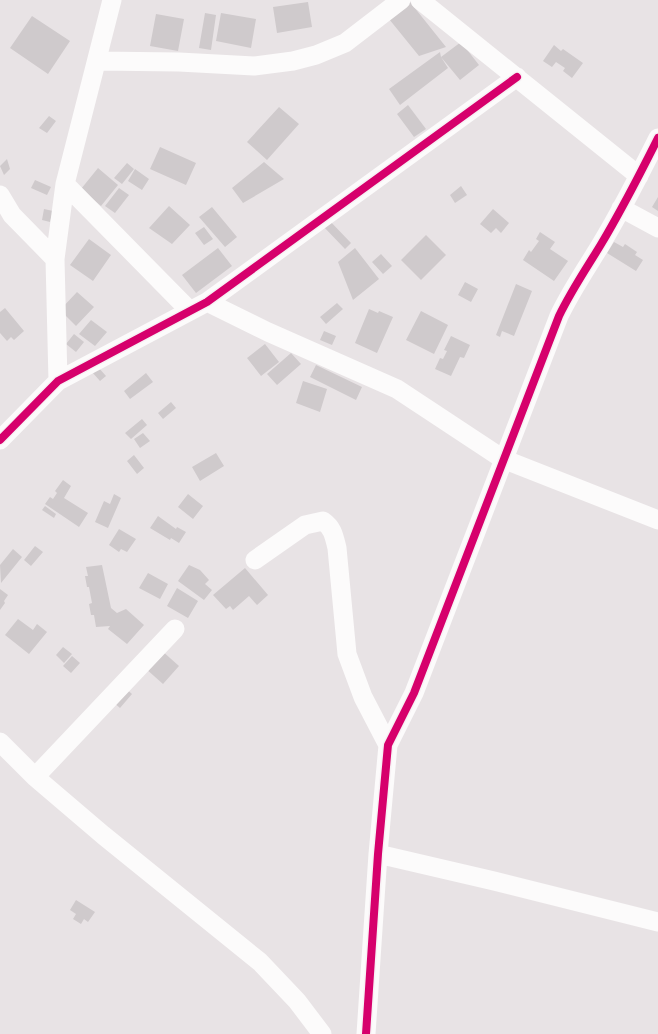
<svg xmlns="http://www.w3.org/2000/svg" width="658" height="1034" viewBox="0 0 658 1034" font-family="'Roboto Condensed',sans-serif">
	<rect width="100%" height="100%" fill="#e8e3e5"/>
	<path fill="#cfcacc" d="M308,2L312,27L277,33L273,7Z
		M410,2L446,47L419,56L389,19Z
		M205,13L216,15L211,50L199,48Z
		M221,13L256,19L251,48L216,41Z
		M156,14L184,19L178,51L150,46Z
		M32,16L70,41L48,74L10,48Z
		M461,42L479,65L460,80L441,57Z
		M554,45L561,51L563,49L583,63L572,78L563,71L565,68L556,62L552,67L543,61Z
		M440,52L441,57L448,68L400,105L389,89Z
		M408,105L426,129L414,137L397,114Z
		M279,107L299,124L267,160L247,142Z
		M49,116L56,121L47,133L39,128Z
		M160,147L196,163L186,185L150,169Z
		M7,159L10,169L4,175L0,166Z
		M264,162L284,179L243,203L232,188Z
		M127,163L134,169L122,184L114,178Z
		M98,168L118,185L101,206L81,189Z
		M135,169L149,179L142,190L128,181Z
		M35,180L51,187L47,195L31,188Z
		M461,186L467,195L455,203L450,195Z
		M119,188L129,195L115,213L105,206Z
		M658,197V211L652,207Z
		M169,206L190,225L172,244L149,228Z
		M212,207L237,237L225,247L199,217Z
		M44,209L53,211L50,222L42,220Z
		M493,209L509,223L501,233L496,228L491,233L480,224Z
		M327,218L351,243L345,249L321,224Z
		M204,227L213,239L204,245L195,233Z
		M540,232L555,242L550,249L568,261L554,281L523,260L529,250L531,252L539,241L536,239Z
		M426,235L446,255L421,280L401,260Z
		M89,239L111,255L93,281L70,265Z
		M614,242L623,247L625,244L637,252L635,255L643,260L636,271L607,253Z
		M218,248L232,266L196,293L182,275Z
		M355,248L379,279L353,300L338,262Z
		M381,254L392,266L383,274L372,262Z
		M465,282L478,289L471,302L458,295Z
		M516,284L532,291L514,336L502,331L500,337L496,335Z
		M77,292L94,307L76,326L60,310Z
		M337,303L343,309L326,324L320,317Z
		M5,308L24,331L14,340L11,337L7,341L0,333V312Z
		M369,309L378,313L379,311L393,317L377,353L355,343Z
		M421,311L448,325L434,354L406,340Z
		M91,320L107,332L95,346L79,334Z
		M324,331L336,336L332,345L320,340Z
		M74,334L84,342L76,352L66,344Z
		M451,336L470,345L464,358L460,357L451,376L435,369L440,358L443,359L447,351L444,350Z
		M265,344L279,362L261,376L247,358Z
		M291,353L301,364L277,385L267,374Z
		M316,365L362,387L356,400L310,377Z
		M98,367L106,376L100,381L92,372Z
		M146,373L153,382L130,399L124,391Z
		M303,381L327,389L320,412L296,403Z
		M171,402L176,408L163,419L158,413Z
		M142,419L147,425L131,439L125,433Z
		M143,433L150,441L140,448L134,439Z
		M216,453L224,466L200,481L192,467Z
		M134,455L144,468L137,474L127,461Z
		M63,480L71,486L64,498L88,513L79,527L45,504L50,497L53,499L57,493L55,491Z
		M114,494L121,498L108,528L95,522L104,501L110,504Z
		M188,494L203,506L193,519L178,507Z
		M45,506L56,514L54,518L42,510Z
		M158,516L176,529L177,527L186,532L179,543L171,538L170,540L150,528Z
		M119,529L136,539L127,552L121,549L119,552L109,545Z
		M35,546L43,552L31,566L24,560Z
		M13,549L22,557L1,583L0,565Z
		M102,565L111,608L117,613L126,609L144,625L127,644L108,629L110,626L96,627L94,615H91L89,604L92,603L89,587H87L85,576H88L86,567Z
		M189,565L200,570L209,580L205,584L212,590L204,600L178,581Z
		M245,568L268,595L257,605L249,596L233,610L230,606L226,609L213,595Z
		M148,573L168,584L160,599L139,588Z
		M177,588L198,601L188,618L167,606Z
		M0,589L8,595L4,601L5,603L0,610Z
		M18,619L33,630L37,624L47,632L29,654L5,635Z
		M63,647L72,654L64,663L56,655Z
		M161,650L179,666L163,684L145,668Z
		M72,656L80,663L71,673L63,666Z
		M124,687L132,694L120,708L112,701Z
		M76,900L95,912L88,922L84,919L81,924L73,919L76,914L70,910Z"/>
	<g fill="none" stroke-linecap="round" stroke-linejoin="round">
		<path stroke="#fcfbfb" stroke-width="19" d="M420,0L639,176
			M97,61L179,62L254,66L293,61L316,55L345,43L401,0
			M65,184L190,311
			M0,195L12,215L55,259
			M621,208L658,228
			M207,302L268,332L397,389L503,459L658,520
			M58,381L55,259L65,184L112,0
			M0,440L58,381L207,302L517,77
			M255,560L305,525L323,521C333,528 334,536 337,548L347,654L363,697L388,745
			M0,742L35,777L103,835L260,962L297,1001L322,1034
			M35,777L175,629
			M378,854L494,881L658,922
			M366,1034L378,854L388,745L414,693L559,316C571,291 586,269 600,246C621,211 640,174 658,138"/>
		<g stroke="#f7f1f4" stroke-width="11">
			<path id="cycleway" d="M0,440L58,381L207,302L517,77
				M366,1034L378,854L388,745L414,693L559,316C571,291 586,269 600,246C621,211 640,174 658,138"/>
		</g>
		<use href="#cycleway" stroke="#d6006c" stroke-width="8"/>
	</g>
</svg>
